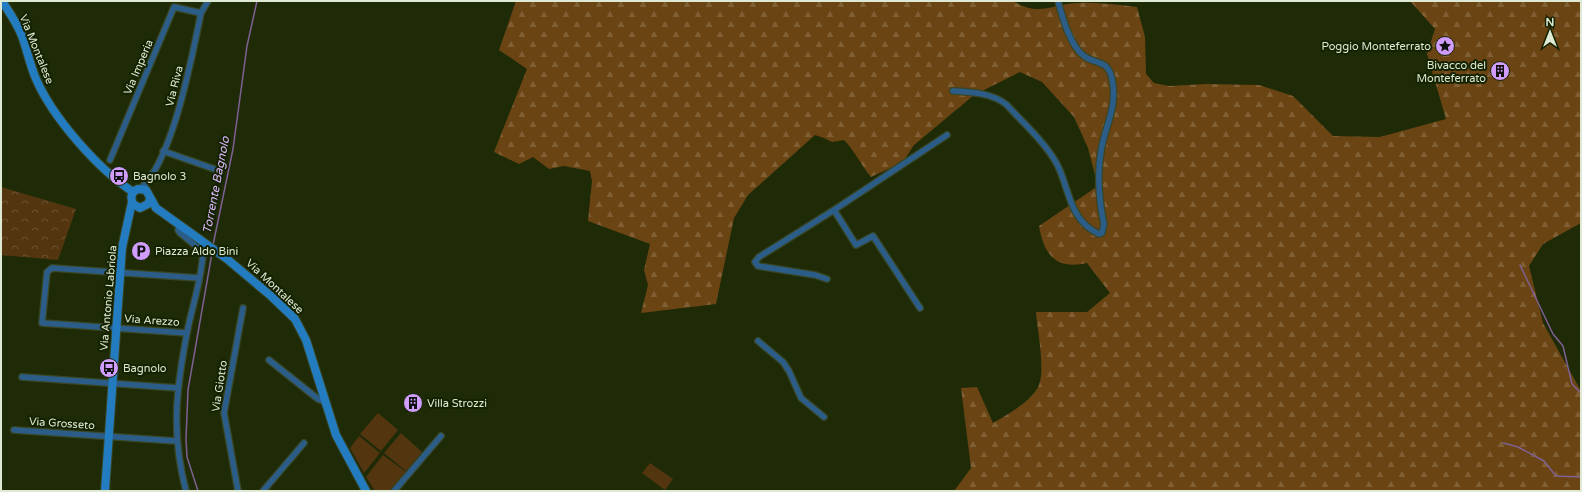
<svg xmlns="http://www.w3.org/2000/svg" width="1582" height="492" viewBox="0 0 1582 492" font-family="'Varela Round',sans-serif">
	<defs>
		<pattern id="forest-firs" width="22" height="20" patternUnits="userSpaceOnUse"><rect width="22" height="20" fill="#6b4414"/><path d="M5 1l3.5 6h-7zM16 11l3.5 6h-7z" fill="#805f35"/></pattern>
		<pattern id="park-crowns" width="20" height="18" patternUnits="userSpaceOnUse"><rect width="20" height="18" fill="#533510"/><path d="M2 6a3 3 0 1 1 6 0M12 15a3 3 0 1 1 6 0" fill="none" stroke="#6b5232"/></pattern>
	</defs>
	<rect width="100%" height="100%" fill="#1e2b06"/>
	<path fill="#533510" d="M378,413L398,430L381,451L360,434Z
		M401,433L422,452L406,471L384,453Z
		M359,436L380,453L364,473L350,448Z
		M383,455L406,472L389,491H375L366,477Z
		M650,463L673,479L665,490L642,473Z"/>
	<path fill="url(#forest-firs)" d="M516,1H1013C1040,18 1053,3 1079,3C1099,2 1118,5 1137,7L1145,37L1146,74L1154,83L1169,86L1207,84L1259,85L1293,96L1333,136L1380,137L1446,119L1427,54L1435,29L1410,1H1581V223L1543,244L1529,266L1543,323L1581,391V491H954L971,468L961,388L977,387L993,423C1008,414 1027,404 1037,389C1047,374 1037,330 1036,312H1087L1110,293L1087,263C1056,270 1044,255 1039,226L1098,186L1088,148L1074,117L1042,82L1020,72L974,95L914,145L903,162L871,177C861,165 855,151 844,140L832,142L824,138L815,135L748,195L734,218L716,304L641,313L648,285L644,270L650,244L588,221L592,181L590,171L564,166L549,169L533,157L519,164L494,152L527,69L499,50Z"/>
	<path fill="url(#park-crowns)" d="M1,187L76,209L58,260L1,255Z"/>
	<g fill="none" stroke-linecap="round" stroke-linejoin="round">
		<path stroke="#7e6093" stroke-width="1.5" d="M213,245L233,149L247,46L257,1
			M1520,265L1553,334L1563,346L1572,384L1581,393
			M1503,443L1518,447L1544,461L1556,476L1581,477
			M198,491L187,457L186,439L188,390L212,253"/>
		<g stroke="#394623" stroke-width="8">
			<path id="street" d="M953,91C972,92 992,93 1007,105C1022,122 1042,139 1054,159C1070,183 1066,219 1099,234L1102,233L1104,224C1099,202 1097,173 1101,151C1105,125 1118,108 1112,79C1108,59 1096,65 1084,56C1070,46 1062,16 1058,1
				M163,151L220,171
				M110,160L174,7L201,13
				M140,189C173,161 192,56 201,13L208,1
				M834,210L947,135
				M180,226L178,230L180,233L203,252C202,279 192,306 187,333C176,390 171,434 186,491
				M827,279L815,275L758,266L755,262L759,257L834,210L856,245L873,236L920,308
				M187,333L42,323L47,272L52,268L199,278
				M758,341L783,362L789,371L801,398L824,417
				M269,360L318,399L325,402
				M22,377L178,388
				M14,430L176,441
				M238,491L224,413L243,308
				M263,491L304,443
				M394,491L441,436"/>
		</g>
		<g stroke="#394623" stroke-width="10">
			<path id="secondary" d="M2,1C9,12 17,23 22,36C27,50 30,65 36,79C53,118 98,169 133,192
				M150,199L148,204L140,208L133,204C130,197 131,192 138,189L146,190L156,208L227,259L271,296L295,319L306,340L336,435L366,491
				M105,491L122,248L132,202"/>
		</g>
		<use href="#street" stroke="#2c5d88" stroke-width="5.5"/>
		<use href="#secondary" stroke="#237bc0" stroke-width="8"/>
	</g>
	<defs>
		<g id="sight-disc" transform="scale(1)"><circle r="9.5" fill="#d09dfe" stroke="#142200"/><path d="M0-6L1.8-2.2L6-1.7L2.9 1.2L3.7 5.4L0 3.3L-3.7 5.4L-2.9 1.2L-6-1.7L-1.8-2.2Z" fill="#111"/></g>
		<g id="building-disc" transform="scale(1)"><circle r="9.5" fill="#d09dfe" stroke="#142200"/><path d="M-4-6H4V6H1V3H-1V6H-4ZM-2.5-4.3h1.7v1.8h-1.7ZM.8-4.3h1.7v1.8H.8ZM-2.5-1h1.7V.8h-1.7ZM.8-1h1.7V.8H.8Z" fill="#111"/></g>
		<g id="bus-disc" transform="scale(1)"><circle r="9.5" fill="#d09dfe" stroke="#142200"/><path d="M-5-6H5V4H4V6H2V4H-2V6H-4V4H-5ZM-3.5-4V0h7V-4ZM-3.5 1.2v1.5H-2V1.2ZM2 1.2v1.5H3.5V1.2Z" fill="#111"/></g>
		<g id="parking-disc" transform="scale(1)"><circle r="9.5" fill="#d09dfe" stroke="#142200"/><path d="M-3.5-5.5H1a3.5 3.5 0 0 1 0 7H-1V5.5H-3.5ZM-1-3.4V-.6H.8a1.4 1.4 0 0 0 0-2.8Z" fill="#111"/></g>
	</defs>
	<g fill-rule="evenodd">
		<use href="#sight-disc" x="1445" y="46"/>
		<use href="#building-disc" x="1500" y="71"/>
		<use href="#bus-disc" x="119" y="176"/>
		<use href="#parking-disc" x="141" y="251"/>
		<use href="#bus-disc" x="109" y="368"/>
		<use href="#building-disc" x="413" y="403"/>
	</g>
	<g text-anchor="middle" stroke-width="4" stroke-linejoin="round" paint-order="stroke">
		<g font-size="11" fill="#dfead4" stroke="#142200" text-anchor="start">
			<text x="1431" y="50" text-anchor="end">Poggio Monteferrato</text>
			<text x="1486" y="69" text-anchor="end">Bivacco del<tspan x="1486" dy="13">Monteferrato</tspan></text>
			<text x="133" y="180">Bagnolo 3</text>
			<text x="155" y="255">Piazza Aldo Bini</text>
			<text x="123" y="372">Bagnolo</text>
			<text x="427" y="407">Villa Strozzi</text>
		</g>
		<g font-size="11" fill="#dfead4" stroke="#142200">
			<text transform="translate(37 49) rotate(68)" y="4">Via Montalese</text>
			<text transform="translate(138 67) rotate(-67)" y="4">Via Imperia</text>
			<text transform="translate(174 86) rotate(-76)" y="4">Via Riva</text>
			<text transform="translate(275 286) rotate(43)" y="4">Via Montalese</text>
			<text transform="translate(108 298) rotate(-85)" y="4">Via Antonio Labriola</text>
			<text transform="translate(152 320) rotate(4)" y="4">Via Arezzo</text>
			<text transform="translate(219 386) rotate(-81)" y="4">Via Giotto</text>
			<text transform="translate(62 423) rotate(4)" y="4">Via Grosseto</text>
		</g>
		<g font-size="12" font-style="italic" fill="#dcb9fd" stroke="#142200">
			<text transform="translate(216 185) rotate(-79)" y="4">Torrente Bagnolo</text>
		</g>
	</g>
	<rect width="1582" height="492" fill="none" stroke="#dfead4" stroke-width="4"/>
	<g transform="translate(1550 32)" stroke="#142200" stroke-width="3" paint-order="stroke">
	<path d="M0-3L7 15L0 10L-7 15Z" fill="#dfead4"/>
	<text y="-6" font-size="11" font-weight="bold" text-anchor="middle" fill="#dfead4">N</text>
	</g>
</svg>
